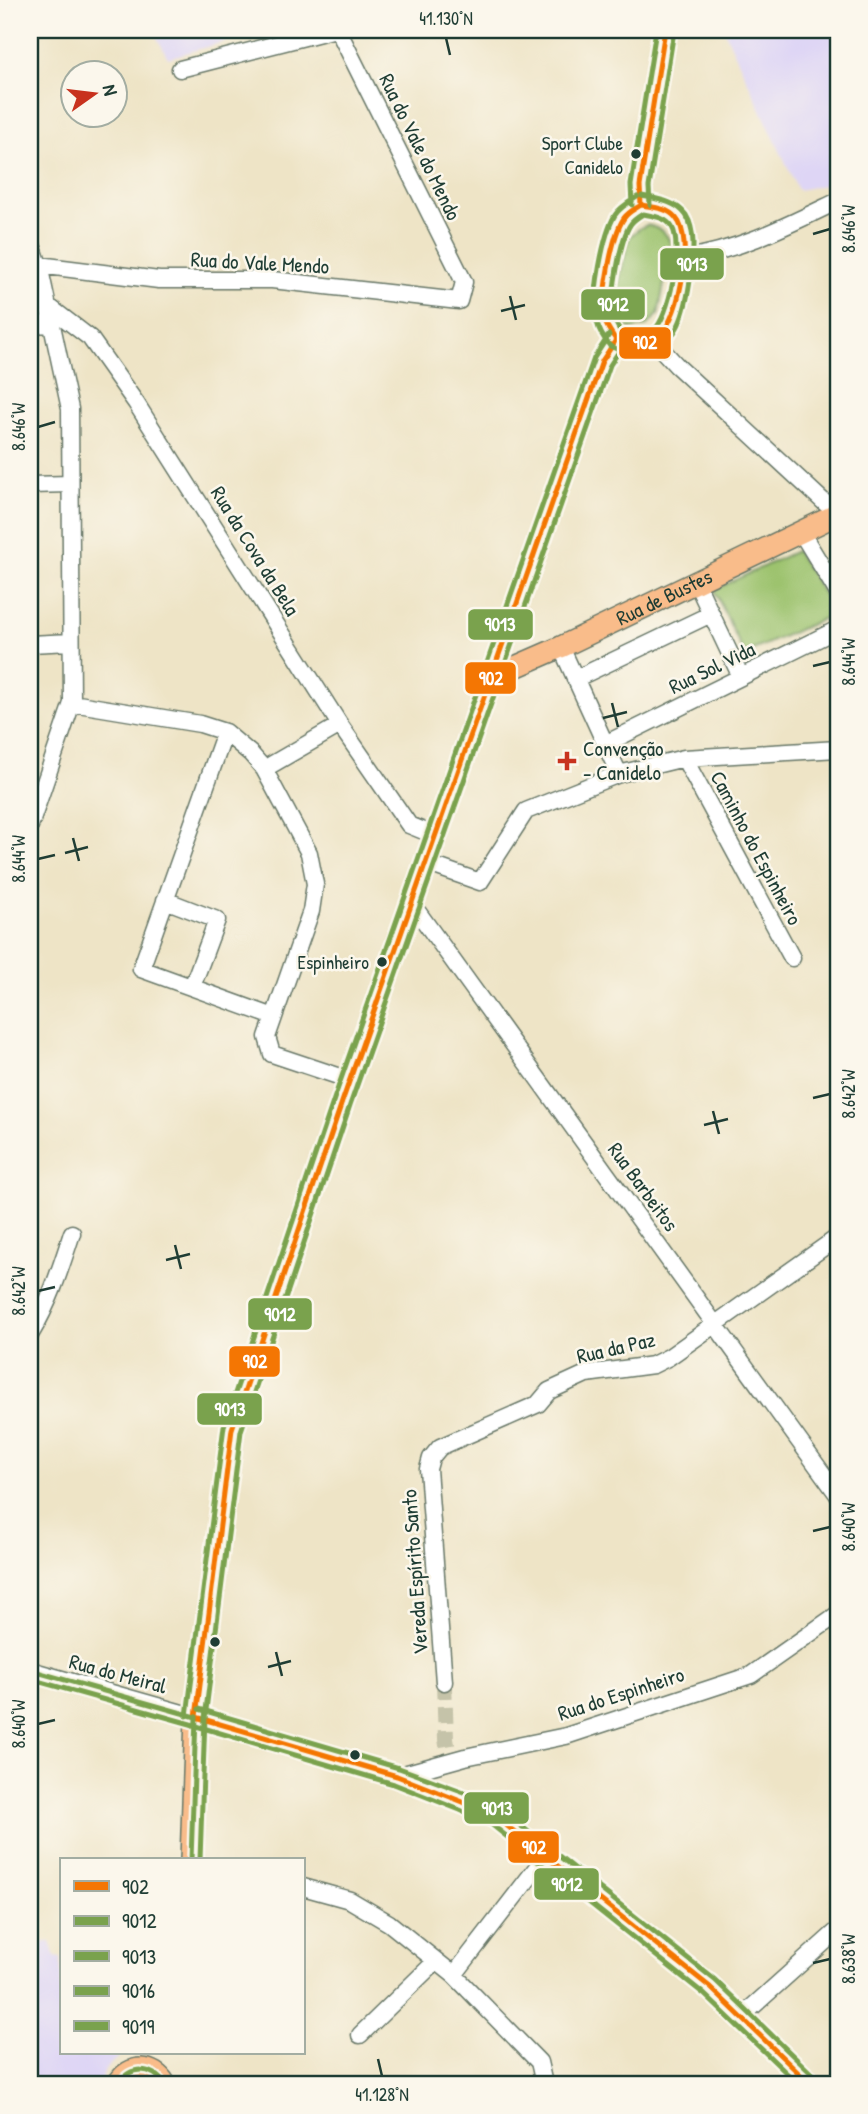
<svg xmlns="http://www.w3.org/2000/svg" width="868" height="2114" viewBox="0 0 868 2114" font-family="'Patrick Hand',sans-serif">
	<rect width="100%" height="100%" fill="#fbf7ec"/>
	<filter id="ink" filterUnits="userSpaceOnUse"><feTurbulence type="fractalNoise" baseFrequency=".0143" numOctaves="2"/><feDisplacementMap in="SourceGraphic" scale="14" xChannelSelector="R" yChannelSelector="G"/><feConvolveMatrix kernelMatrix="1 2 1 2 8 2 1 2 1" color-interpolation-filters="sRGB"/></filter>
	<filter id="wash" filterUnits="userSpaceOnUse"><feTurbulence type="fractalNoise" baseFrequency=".00686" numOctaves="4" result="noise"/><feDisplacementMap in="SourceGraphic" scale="28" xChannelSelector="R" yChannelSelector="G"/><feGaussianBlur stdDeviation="1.57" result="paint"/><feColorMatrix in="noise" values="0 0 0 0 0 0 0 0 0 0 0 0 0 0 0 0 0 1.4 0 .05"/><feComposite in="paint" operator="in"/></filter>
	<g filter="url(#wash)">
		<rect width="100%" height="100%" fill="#eee4c6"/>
		<path fill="#ded5f5" d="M153,30H247L248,35L168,58Z
			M724,30H838V179L824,185L798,190Z
			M50,1942L55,1957L61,1958V2053H123L105,2069L100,2084H30V1943Z"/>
		<path fill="#9dc36e" stroke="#5e8051" stroke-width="2" d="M647,225C662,229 670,234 671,249L658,315L647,326L632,329C620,323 614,317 614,303L629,237L640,228Z
			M796,551L836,613L744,654L714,590Z"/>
	</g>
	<g filter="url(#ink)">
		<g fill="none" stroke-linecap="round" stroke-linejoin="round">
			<path stroke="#c5c3a9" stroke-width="16" stroke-dasharray="16 8" stroke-linecap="butt" d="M444,1682L446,1739L450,1762"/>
			<g stroke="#677767" stroke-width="19">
				<path id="minor" d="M180,69L332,30
					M30,239L39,265L70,409L72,703L30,826
					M685,258C738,251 790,224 838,201
					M39,265L159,280H272L459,301L464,282L338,30
					M30,292L90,338L136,403L340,725L409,825L436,836
					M30,325L52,324
					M653,340L677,366L837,514
					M30,485L70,484
					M801,532L838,593
					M696,582L741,677
					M30,644L71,642
					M561,647L619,774
					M575,679L711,614
					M72,703L200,724L225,732L251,754L264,769L309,853L315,884L311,911L267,1037L272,1054L350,1080
					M225,732L141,969L274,1017
					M605,744L838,629
					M684,758L792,958
					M264,769L340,725
					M426,863L480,882L526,811L619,774L684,758L838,749
					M165,900L217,920L192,987
					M412,904L838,1495
					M30,1335C50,1302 60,1270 72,1233
					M30,1670L196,1717L225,1727C317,1753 410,1773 496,1817L710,1987L810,2084
					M444,1682L428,1469L431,1458L440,1447L538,1404L549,1391L586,1374L653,1365L669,1357L838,1237
					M400,1775L465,1757L566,1736L751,1675L838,1614
					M303,1887L350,1900L389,1923L454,1975L539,2062L544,2084
					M454,1975L545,1857
					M741,2017L838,1930
					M360,2035L436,1961"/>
			</g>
			<g stroke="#677767" stroke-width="24">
				<g id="major">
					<path d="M641,205C655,207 670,209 679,221C690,236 680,299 673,316C669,326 663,336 653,341C641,346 627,342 616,340C611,333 607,328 605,320C601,302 613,234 623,219C628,212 634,209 641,205Z"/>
					<path d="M641,205L640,186L664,45L665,30"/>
					<path id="s1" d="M490,678L561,647L838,514"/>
					<path d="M191,1860L196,1717L232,1429L342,1102L602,361L616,340"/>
					<path d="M118,2084C129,2063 154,2065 165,2084"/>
				</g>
			</g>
			<use href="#minor" stroke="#fff" stroke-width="16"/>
			<use href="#major" stroke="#f9bc8a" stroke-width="21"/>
			<g stroke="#fbf7ec" stroke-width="10">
				<path id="bus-1" d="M641,205C653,207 668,208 676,218C695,239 679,328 654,340C642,346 628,342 616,340C612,334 607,328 605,321C600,301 612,235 624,218C628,212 635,209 641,205Z
					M641,205L640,186L665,30
					M196,1717L232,1429L342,1102L602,361L616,340
					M196,1717L397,1776L463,1802L496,1817L710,1987L810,2084"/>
			</g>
			<g stroke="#fbf7ec" stroke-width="10">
				<path id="bus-2" d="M650,205L649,187L674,31
					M643,214C653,216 666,217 672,227C683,245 670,318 653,331C644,337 631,334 621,332C618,327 615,323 614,317C610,299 620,240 630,225C633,220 638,217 643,214Z
					M205,1718L241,1431L350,1105L610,365L623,345
					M193,1725L394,1784L460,1810L491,1824L704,1994L798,2084"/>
			</g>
			<g stroke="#fbf7ec" stroke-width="10">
				<path id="bus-3" d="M637,197C629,202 620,207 615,215C603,235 591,299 597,322C599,331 604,339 610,346C618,350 627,352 636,352C679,354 687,306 691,273C693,255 696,231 686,215C676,201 657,199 642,196
					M632,205L631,185L656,30
					M199,1709L399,1768L467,1793L501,1810L715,1980L816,2078
					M187,1716L224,1426L334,1099L594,358L609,335"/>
			</g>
			<g stroke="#fbf7ec" stroke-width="10">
				<path id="bus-4" d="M30,1670L196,1717
					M191,1860L196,1717
					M118,2084C131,2065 151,2066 165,2084"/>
			</g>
			<g stroke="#fbf7ec" stroke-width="10">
				<path id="bus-5" d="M30,1679L194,1725
					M200,1860L205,1717"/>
			</g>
			<use href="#bus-1" stroke="#f47603" stroke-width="5"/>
			<use href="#bus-2" stroke="#7aa24d" stroke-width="5"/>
			<use href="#bus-3" stroke="#7aa24d" stroke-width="5"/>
			<use href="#bus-4" stroke="#7aa24d" stroke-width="5"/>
			<use href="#bus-5" stroke="#7aa24d" stroke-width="5"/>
		</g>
	</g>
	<path fill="none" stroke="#1f3d34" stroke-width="2.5" d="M446,38L450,55M813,234L830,229M510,296L516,320M501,311L525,305M38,427L55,422M813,666L830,662M612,703L618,727M603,718L627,712M73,838L79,861M65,853L88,847M38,859L55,855M813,1098L830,1094M713,1111L719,1134M704,1125L728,1119M175,1245L181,1269M166,1260L190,1254M38,1291L55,1287M813,1531L830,1527M276,1652L282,1676M268,1667L291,1661M38,1724L55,1720M813,1963L830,1959M378,2059L382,2076"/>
	<g fill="#1f3d34" stroke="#fbf7ec" stroke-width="2.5">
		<circle cx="636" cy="154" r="6"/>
		<circle cx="382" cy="962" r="6"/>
		<circle cx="215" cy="1642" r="6"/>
		<circle cx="355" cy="1755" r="6"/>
	</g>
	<path fill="#c8321e" stroke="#fbf7ec" stroke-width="2.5" d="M563.5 750.5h7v7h7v7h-7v7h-7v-7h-7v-7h7z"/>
	<g text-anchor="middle" stroke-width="5" stroke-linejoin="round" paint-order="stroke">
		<g font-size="19" fill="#1f3d34" stroke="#fbf7ec" text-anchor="end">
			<text x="623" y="150">Sport Clube<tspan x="623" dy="24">Canidelo</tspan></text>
			<text x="369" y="969">Espinheiro</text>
		</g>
		<g font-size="21" fill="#1f3d34" stroke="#fbf7ec">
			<text transform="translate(420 147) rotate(64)" y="7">Rua do Vale do Mendo</text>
			<text transform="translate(260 263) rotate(3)" y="7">Rua do Vale Mendo</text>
			<text transform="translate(255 551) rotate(58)" y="7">Rua da Cova da Bela</text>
			<text dy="7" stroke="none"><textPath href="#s1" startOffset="192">Rua de Bustes</textPath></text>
			<text transform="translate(712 668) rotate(-26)" y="7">Rua Sol Vida</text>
			<text transform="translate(756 848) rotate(62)" y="7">Caminho do Espinheiro</text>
			<text transform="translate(643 1187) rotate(54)" y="7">Rua Barbeitos</text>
			<text transform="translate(616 1348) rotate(-13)" y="7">Rua da Paz</text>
			<text transform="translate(415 1572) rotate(-94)" y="7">Vereda Espírito Santo</text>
			<text transform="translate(118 1674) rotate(15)" y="7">Rua do Meiral</text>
			<text transform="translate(621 1694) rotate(-18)" y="7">Rua do Espinheiro</text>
		</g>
		<g font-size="21" fill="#1f3d34" stroke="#fbf7ec" text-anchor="start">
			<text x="583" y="756">Convenção<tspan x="583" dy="24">- Canidelo</tspan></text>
		</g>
	</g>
	<g stroke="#fbf7ec" stroke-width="2.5">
		<rect x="659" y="247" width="66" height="34" rx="7" fill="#7aa24d"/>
		<rect x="580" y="288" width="66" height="33" rx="7" fill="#7aa24d"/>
		<rect x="618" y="326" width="54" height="34" rx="7" fill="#f47603"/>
		<rect x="467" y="608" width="67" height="33" rx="7" fill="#7aa24d"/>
		<rect x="464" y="661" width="53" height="34" rx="7" fill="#f47603"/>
		<rect x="247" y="1297" width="66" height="34" rx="7" fill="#7aa24d"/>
		<rect x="228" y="1345" width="53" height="33" rx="7" fill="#f47603"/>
		<rect x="196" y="1392" width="67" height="34" rx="7" fill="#7aa24d"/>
		<rect x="463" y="1791" width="67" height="34" rx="7" fill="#7aa24d"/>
		<rect x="507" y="1830" width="53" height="34" rx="7" fill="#f47603"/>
		<rect x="533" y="1867" width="67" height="34" rx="7" fill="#7aa24d"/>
	</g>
	<g font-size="19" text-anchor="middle" font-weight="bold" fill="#fff">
		<text x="692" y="271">9013</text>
		<text x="613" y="311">9012</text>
		<text x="645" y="349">902</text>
		<text x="500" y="631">9013</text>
		<text x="491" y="685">902</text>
		<text x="280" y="1321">9012</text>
		<text x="255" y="1368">902</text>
		<text x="230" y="1416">9013</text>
		<text x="497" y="1815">9013</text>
		<text x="534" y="1854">902</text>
		<text x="567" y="1891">9012</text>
	</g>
	<rect width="868" height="2114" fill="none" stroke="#fbf7ec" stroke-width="77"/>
	<rect x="60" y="1858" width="245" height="196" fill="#fbf7ec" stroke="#a3ada2" stroke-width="2"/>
	<rect x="74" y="1881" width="35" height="10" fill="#f47603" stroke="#a3ada2" stroke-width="2"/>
	<text x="122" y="1894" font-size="21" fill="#1f3d34">902</text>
	<rect x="74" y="1916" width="35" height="10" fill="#7aa24d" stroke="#a3ada2" stroke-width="2"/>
	<text x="122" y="1928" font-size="21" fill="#1f3d34">9012</text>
	<rect x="74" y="1951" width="35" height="10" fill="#7aa24d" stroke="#a3ada2" stroke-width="2"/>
	<text x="122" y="1964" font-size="21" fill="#1f3d34">9013</text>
	<rect x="74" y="1986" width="35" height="10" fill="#7aa24d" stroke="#a3ada2" stroke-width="2"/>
	<text x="122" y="1998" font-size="21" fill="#1f3d34">9016</text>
	<rect x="74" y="2021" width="35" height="10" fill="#7aa24d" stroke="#a3ada2" stroke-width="2"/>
	<text x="122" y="2034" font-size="21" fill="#1f3d34">9019</text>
	<g transform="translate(94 94) rotate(76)"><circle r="33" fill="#fbf7ec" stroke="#a3ada2" stroke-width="2"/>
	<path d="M0-5L12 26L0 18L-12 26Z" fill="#c8321e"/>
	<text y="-10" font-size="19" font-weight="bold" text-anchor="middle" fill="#1f3d34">N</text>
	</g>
	<rect x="38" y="38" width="792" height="2038" fill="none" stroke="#1f3d34" stroke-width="2.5"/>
	<g font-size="18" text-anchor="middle" fill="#1f3d34">
		<text x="446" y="25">41.130°N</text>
		<text transform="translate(849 229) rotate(-90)" y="6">8.646°W</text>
		<text transform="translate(19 427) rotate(-90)" y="6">8.646°W</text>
		<text transform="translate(849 662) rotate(-90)" y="6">8.644°W</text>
		<text transform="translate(19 859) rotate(-90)" y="6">8.644°W</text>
		<text transform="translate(849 1094) rotate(-90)" y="6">8.642°W</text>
		<text transform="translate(19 1291) rotate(-90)" y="6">8.642°W</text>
		<text transform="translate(849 1527) rotate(-90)" y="6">8.640°W</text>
		<text transform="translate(19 1724) rotate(-90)" y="6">8.640°W</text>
		<text transform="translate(849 1959) rotate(-90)" y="6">8.638°W</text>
		<text x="382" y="2101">41.128°N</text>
	</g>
</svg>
